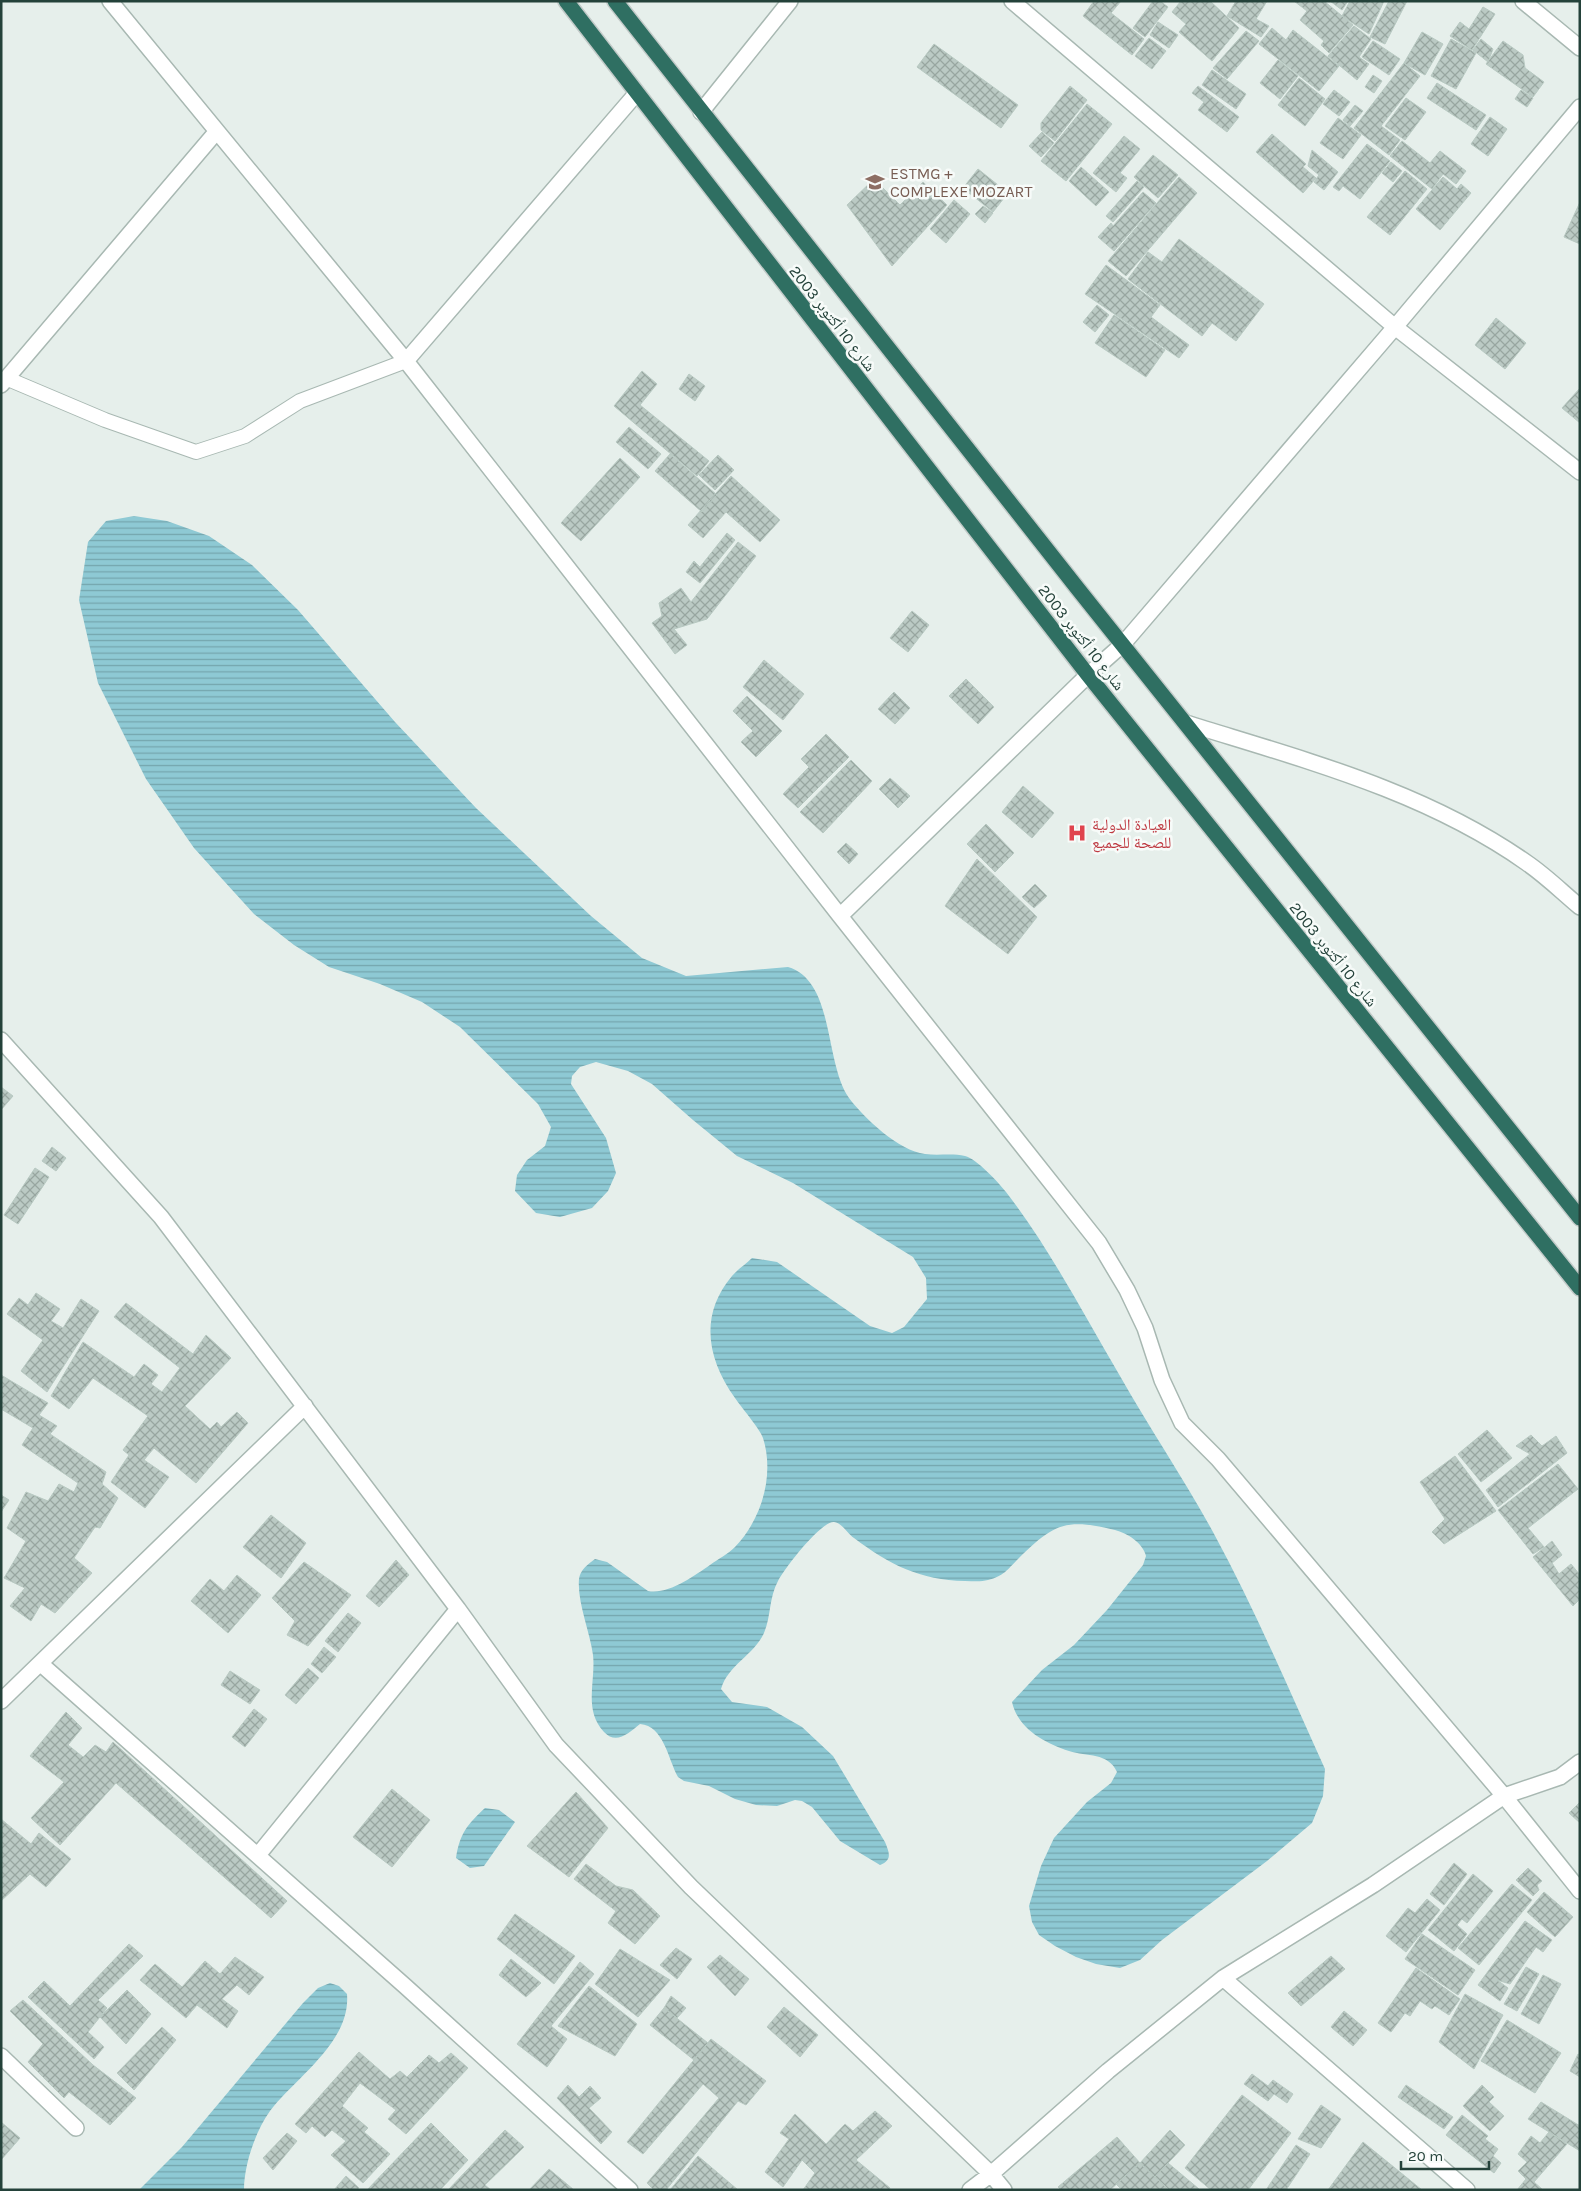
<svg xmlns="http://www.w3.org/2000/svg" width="1581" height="2191" viewBox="0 0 1581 2191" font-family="Karla,'Noto Naskh Arabic',sans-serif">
	<defs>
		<pattern id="water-rules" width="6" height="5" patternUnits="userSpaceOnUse" patternTransform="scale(1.25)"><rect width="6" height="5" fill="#8ec9d4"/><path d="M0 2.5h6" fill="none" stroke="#74a5ad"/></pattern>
		<pattern id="building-cross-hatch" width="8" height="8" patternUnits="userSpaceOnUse" patternTransform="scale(1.25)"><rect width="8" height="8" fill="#bbcac4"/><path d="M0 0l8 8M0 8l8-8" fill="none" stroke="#98a6a0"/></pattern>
	</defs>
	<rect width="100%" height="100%" fill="#e6efeb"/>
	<path fill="url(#water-rules)" d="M134,516L167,521L209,536L252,565L298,610L395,722L476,808L591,916L642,958L686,976L788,967C835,981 824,1062 849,1098C864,1118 899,1151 925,1154C938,1156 952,1153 965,1156C977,1159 998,1182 1006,1192C1050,1249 1084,1315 1120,1376C1150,1429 1184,1479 1213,1532C1255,1609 1289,1690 1325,1769L1323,1796L1312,1823L1267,1861L1162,1940L1140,1960L1120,1968L1096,1964L1076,1957L1055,1946L1039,1935L1032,1922L1029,1906L1041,1866L1054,1838L1087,1802L1111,1783L1117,1772C1108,1752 1087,1757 1069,1751C1045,1743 1018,1729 1012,1702L1042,1670L1074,1645L1107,1610L1143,1565L1146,1556C1143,1543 1127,1533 1115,1530C1066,1518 1054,1523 1018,1559C1007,1570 1004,1576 988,1580C981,1582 973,1581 965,1581C920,1580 890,1565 854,1538C848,1534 842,1523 834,1522C821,1521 784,1569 778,1581C769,1597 771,1617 764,1633C754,1655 728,1665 721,1689L732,1702L767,1707L802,1727L833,1756L885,1842C889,1852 893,1860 880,1865L840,1841L812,1807L802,1801L795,1800L777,1806L756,1805L735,1799L709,1786L684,1781L678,1777C668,1759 664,1726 640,1724C629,1733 616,1745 604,1732C583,1710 596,1681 593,1655C590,1632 577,1602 579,1579C580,1570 588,1564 595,1559L607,1562L648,1591C668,1595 694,1576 710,1565C718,1559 728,1554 735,1547C761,1520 775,1476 763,1438C760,1429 741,1407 735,1398C707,1359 699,1315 732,1276C738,1269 746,1264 752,1258L777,1262L870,1326L892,1333L904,1327L927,1299L926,1278L913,1257L793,1183L737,1156L693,1120L652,1084L628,1071L596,1062L580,1067L572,1076L571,1084L606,1138L616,1173L608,1191L592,1208L560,1217L536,1213L515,1191L517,1175L527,1160L545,1146L551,1127L538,1104L460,1027L422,1002L380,984L329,967L294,945L254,914L194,848L146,779L98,683L79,600L88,542L106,521Z
		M485,1808L499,1810L515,1822L484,1866L470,1868L456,1858C460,1833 467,1825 485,1808Z
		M330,1983L339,1986L347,1994C351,2042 296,2077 270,2111C255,2132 244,2165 244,2190H139L182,2147L303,2003L318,1988Z"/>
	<path fill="url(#building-cross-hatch)" stroke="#b8c9c2" d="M1094,1H1121L1111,13L1144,39L1132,55L1083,16Z
		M1153,1H1160L1168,7L1145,37L1133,28Z
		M1181,1H1210L1239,28L1212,61L1179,32L1186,24L1172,12Z
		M1236,1H1267L1256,19L1269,26L1261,37L1227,16Z
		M1294,1H1324L1353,25L1329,53L1321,45L1324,41L1300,20L1307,11Z
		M1330,1H1348L1342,10Z
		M1350,1H1384L1369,34L1342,16Z
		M1389,1H1407L1385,44L1370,37Z
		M1483,7L1495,14L1472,50L1450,36L1460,22L1469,29Z
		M1158,22L1178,35L1169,48L1150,35Z
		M1354,26L1371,39L1359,57L1369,64L1357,80L1328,56Z
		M1272,28L1286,40L1293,30L1339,66L1319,91L1259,44Z
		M1246,31L1259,41L1227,79L1213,68Z
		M1422,32L1443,44L1425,75L1404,63Z
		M1149,38L1166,51L1152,69L1135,56Z
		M1451,39L1476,53L1456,89L1431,76Z
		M1481,39L1493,49L1488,62L1473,50Z
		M1373,41L1400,59L1389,75L1362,57Z
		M1503,41L1523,55L1525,68L1544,82L1533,97L1486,64Z
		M934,44L1018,105L1001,128L917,67Z
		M1278,60L1298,76L1280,99L1260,83Z
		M1404,63L1420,76L1381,126L1400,140L1389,155L1354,128Z
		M1212,70L1246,94L1236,109L1202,85Z
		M1373,75L1382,81L1374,93L1365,87Z
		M1299,78L1325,99L1305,126L1278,105Z
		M1437,83L1486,115L1476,130L1427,98Z
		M1070,86L1087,100L1055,141L1041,130V123Z
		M1198,86L1239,117L1227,132L1198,110L1204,102L1192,93Z
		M1334,90L1350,102L1339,116L1323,104Z
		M1521,90L1533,98L1527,107L1515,99Z
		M1406,98L1426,112L1405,140L1385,126Z
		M1087,104L1112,124L1066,181L1041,161Z
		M1355,105L1363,111L1350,126L1343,120Z
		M1490,117L1507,129L1488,156L1471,144Z
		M1338,118L1361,135L1343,159L1320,143Z
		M1042,132L1054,143L1041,157L1029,146Z
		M1272,134L1306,164L1303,167L1316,178L1303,193L1256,152Z
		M1124,136L1140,149L1120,173L1127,178L1116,192L1093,173Z
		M1402,141L1430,163L1440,151L1466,171L1456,184L1443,174L1432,189L1390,156Z
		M1367,144L1390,161L1360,199L1343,186L1339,191L1333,187Z
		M1312,150L1338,172L1324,190L1314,182L1319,175L1308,166Z
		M1153,155L1178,175L1158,198L1134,177Z
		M1391,162L1402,171L1393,182L1382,173Z
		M1081,167L1109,192L1096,206L1069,181Z
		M978,169L1008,193L993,212L963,188Z
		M1405,171L1427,189L1390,235L1367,217Z
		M1179,177L1197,193L1126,276L1108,261Z
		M1443,177L1457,189L1461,184L1471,193L1440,230L1416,209Z
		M874,179L900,205L923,182L947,205L892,266L847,205Z
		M1137,181L1144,187L1113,222L1106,216Z
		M1143,192L1156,203L1114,251L1098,237L1111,223L1113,226Z
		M954,200L970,214L946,243L930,229Z
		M1580,202V244L1564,237Z
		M983,206L993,213L985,223L975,214Z
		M1179,239L1264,304L1236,341L1212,323L1202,336L1128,279L1148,252L1162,262Z
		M1106,265L1160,305L1151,317L1189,345L1179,358L1085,294Z
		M1097,305L1109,315L1095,332L1083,322Z
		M1114,315L1165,350L1146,377L1095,343Z
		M1496,318L1526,343L1505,369L1475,345Z
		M642,371L657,384L640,405L709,461L697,476L614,406Z
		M689,374L705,386L695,401L679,389Z
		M1580,388V423L1562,408Z
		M629,427L661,454L648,469L616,442Z
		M670,454L717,495L702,512L655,471Z
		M718,455L734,470L715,490L699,475Z
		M620,458L640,477L581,541L561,523Z
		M731,476L780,520L760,542L726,512L703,538L688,525Z
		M727,533L735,540L700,583L686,572L694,561L700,567Z
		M738,542L756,556L707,619L674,629L687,645L675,654L652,623L662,616L659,603L681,588L691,602Z
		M912,611L929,625L908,652L890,638Z
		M764,660L804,694L783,720L743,687Z
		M966,679L994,707L978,724L949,696Z
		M894,692L910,708L895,724L878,709Z
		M747,696L782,731L756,757L741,742L753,731L733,711Z
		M826,734L849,757L798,808L783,794L809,767L801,759Z
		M851,760L872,781L823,833L800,812Z
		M890,778L910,796L898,808L879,789Z
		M1023,786L1054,813L1032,838L1002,812Z
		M986,824L1014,853L995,872L967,844Z
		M846,843L858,854L849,864L837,852Z
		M977,859L1037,917L1008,954L945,906Z
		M1035,884L1047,896L1034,908L1022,897Z
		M1,1087L13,1096L1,1110Z
		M52,1147L66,1158L56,1171L42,1161Z
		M35,1168L49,1177L18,1224L4,1215Z
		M36,1293L60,1309L51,1321L63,1328L81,1299L99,1311L47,1392L21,1371L43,1340L7,1314L19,1298L28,1305Z
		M126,1303L193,1354L206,1335L231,1358L185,1406L210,1429L217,1422L221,1427L237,1412L248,1423L196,1483L154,1448L144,1460L169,1477L145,1508L111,1482L129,1455L123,1450L148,1416L93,1378L69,1409L51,1396L83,1342L134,1377L144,1364L158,1375L151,1384L162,1392L180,1368L114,1317Z
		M1,1375L48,1403L39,1415L57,1426L50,1434L106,1472L102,1484L118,1498L100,1528L95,1527L74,1558L92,1573L55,1613L41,1604L31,1621L10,1606L25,1588L4,1578L26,1541L7,1528L26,1492L48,1501L59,1484L74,1492L78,1483L22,1445L33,1428L1,1409Z
		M1487,1430L1512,1458L1481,1482L1458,1454Z
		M1531,1435L1542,1446L1556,1436L1567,1453L1498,1507L1486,1490L1530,1454L1516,1446Z
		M1455,1456L1496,1511L1444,1544L1432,1532L1445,1519L1420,1482Z
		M1558,1464L1578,1489L1528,1528L1544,1547L1533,1554L1498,1510Z
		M1,1495L9,1500L1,1512Z
		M271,1515L306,1543L281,1578L243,1547Z
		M1552,1541L1562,1555L1552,1563L1559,1574L1571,1564L1580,1575V1599L1573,1606L1533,1557Z
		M396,1560L409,1575L379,1607L366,1596Z
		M304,1562L351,1595L308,1646L287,1635L295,1621L272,1598Z
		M237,1575L261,1595L228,1633L191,1601L210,1579L224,1591Z
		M348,1613L361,1623L338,1652L325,1641Z
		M324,1647L336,1657L322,1673L311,1664Z
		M308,1668L319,1678L296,1704L285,1695Z
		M230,1671L260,1690L250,1704L221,1685Z
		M254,1709L267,1719L245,1747L232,1737Z
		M66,1712L82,1728L68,1745L83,1757L95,1745L106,1752L113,1742L287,1901L271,1918L116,1783L60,1845L31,1818L64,1782L30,1756Z
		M392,1789L430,1820L392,1867L353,1837Z
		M576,1792L608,1828L569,1877L527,1846Z
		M1580,1802V1823L1569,1813Z
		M1,1819L31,1844L39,1833L71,1859L46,1887L30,1874L1,1901Z
		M1454,1863L1467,1874L1444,1905L1430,1894Z
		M586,1864L616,1886L633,1890L660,1916L635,1944L608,1923L616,1911L574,1879Z
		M1528,1868L1542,1881L1537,1885L1539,1890L1533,1896L1516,1880Z
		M1473,1874L1493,1891L1467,1923L1462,1919L1457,1925L1467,1934L1454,1951L1428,1930Z
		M1512,1884L1532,1900L1479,1965L1458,1948Z
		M1544,1892L1573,1917L1555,1937L1527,1912Z
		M1427,1899L1440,1910L1406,1952L1386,1936L1408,1908L1415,1913Z
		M515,1914L575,1956L554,1984L497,1939Z
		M1525,1921L1552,1940L1543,1952L1536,1947L1510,1984L1497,1980L1508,1988L1500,2001L1478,1985Z
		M1422,1934L1475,1970L1458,1995L1405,1959Z
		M129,1944L143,1956L98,2000L107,2008L88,2032L104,2047L94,2059L28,1997L44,1981L70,2006Z
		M676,1948L692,1959L677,1979L660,1965Z
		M620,1949L670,1980L638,2017L595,1984Z
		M720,1955L749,1979L735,1996L707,1967Z
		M1331,1956L1345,1969L1301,2006L1288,1993Z
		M235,1957L264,1977L249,1995L237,1985L222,1999L238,2011L227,2028L197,2005L186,2018L140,1980L155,1964L182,1987L205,1961L220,1974Z
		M511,1959L541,1983L526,1997L499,1975Z
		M580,1962L594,1974L551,2026L567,2039L547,2067L517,2044Z
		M1526,1967L1539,1974L1517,2011L1504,2004Z
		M1416,1968L1460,1999L1449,2015L1435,2006L1432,2009L1420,2001L1410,2016L1405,2013L1391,2032L1378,2023Z
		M1543,1975L1561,1984L1539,2024L1521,2014Z
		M589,1986L637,2024L615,2056L558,2026Z
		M127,1990L151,2014L126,2044L100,2017Z
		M1465,1994L1503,2015L1474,2069L1439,2042Z
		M671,1996L686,2008L677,2018L664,2008Z
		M23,2000L93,2065L136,2098L110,2125L69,2092L64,2098L28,2062L43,2044L10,2011Z
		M784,2007L818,2035L800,2057L767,2027Z
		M664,2008L708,2043L694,2060L650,2025Z
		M1344,2011L1367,2030L1353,2046L1331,2027Z
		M1507,2020L1561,2053L1535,2093L1481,2061Z
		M162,2027L176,2040L134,2090L117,2073Z
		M711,2039L766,2081L746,2105L738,2101L666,2190H654L647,2183L719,2098L703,2084L643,2154L627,2142Z
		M359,2052L390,2079L400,2071L407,2077L429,2055L439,2063L451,2053L468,2068L406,2134L388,2119L396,2110L360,2083L342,2106L368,2128L364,2132L390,2154L363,2183L331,2155L346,2141L332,2130L325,2137L312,2126L306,2133L295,2124Z
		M1578,2054L1580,2055V2077L1570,2071Z
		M1252,2074L1268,2086L1273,2080L1293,2094L1287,2103L1274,2094L1268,2101L1244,2084Z
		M568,2085L579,2097L590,2086L601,2098L589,2108L612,2132L601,2144L557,2098Z
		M1406,2085L1453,2117L1444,2129L1398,2097Z
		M1482,2085L1494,2097L1489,2102L1504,2116L1490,2131L1463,2106Z
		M1242,2095L1291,2133L1248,2190H1211L1185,2168Z
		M1541,2102L1580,2126V2151L1528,2119Z
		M1321,2105L1341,2119L1321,2148L1298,2139Z
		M875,2111L892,2126L856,2160L890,2188L889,2190H803L815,2173L802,2160L783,2187L765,2172L789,2139L780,2133L795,2114L826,2144L845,2124L853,2131Z
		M1462,2115L1488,2136L1485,2139L1498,2149L1493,2156L1501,2163L1494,2173L1446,2135Z
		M1,2122L20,2138L1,2160Z
		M431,2123L468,2160L440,2190H367Z
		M505,2130L524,2147L485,2185L491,2190H448Z
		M1170,2130L1185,2145L1155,2177L1140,2163Z
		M1549,2132L1567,2144L1534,2182L1543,2190H1517L1526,2179L1518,2171L1527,2162L1518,2154L1531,2136L1540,2143Z
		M287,2133L297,2141L273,2170L263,2158Z
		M1117,2137L1140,2163L1110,2190H1061L1058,2187Z
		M1363,2142L1422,2190H1328Z
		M1296,2145L1310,2154L1286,2190H1266Z
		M698,2156L738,2190H670Z
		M1140,2163L1155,2177L1169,2190H1122L1116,2184Z
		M1168,2163L1199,2189L1169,2190L1155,2177Z
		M549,2169L574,2190H529Z
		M346,2176L359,2188L357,2190H334Z"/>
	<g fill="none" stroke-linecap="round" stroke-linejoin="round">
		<g stroke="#a8b8b2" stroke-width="16">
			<path id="lane" d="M8,379L105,420L196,452L245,436L300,401L406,361"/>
		</g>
		<g stroke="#a8b8b2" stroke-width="18">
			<path id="street" d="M110,1L406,361L840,916L1099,1243L1127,1290L1145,1328L1162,1380L1182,1423L1218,1459L1504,1796L1580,1891
				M1012,1L1395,327L1580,472
				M1523,1L1580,48
				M701,112L790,1
				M406,361L636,94
				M1,385L217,131
				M1186,723C1304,760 1425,791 1527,863C1546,876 1562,892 1580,907
				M840,916L1088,675L1123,644L1395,327L1580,107
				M1,1040L161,1217L458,1609L556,1745L691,1887L991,2174L1004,2190
				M41,1664L405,1986L630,2190
				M1,1701L305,1406
				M258,1855L458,1609
				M1223,1978L1467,2190
				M1,2056L76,2128
				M970,2190L991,2174L1108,2071L1223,1978L1373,1885L1504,1796L1560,1777L1580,1762"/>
		</g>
		<g stroke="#c2cac8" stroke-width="18">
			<path id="highway" d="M566,1L1088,675L1580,1288
				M615,1L1078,589L1580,1218"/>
		</g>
		<use href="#lane" stroke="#fff" stroke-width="14"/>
		<use href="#street" stroke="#fff" stroke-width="15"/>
		<use href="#highway" stroke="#2f6f62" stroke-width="15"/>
	</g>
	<defs>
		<g id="school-bare" transform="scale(1.5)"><path d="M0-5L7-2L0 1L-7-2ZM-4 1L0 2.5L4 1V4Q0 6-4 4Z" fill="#8d6e63" stroke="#f7fbf9" stroke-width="2.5" paint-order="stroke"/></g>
		<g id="hospital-bare" transform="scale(1.5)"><path d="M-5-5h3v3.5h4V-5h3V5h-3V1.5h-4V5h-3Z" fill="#e0444e" stroke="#f7fbf9" stroke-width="2.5" paint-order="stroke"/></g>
	</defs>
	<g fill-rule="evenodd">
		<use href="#school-bare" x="875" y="182"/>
		<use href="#hospital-bare" x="1077" y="833"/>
	</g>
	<g text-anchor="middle" stroke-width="5" stroke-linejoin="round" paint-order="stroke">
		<g font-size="16" fill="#785e54" stroke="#f7fbf9" text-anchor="start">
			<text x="890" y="179">ESTMG +<tspan x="890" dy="18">COMPLEXE MOZART</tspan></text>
		</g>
		<g font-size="16" fill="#24423a" stroke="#f7fbf9">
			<text transform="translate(833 318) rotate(52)" y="6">شارع 10 أكتوبر 2003</text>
			<text transform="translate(1082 637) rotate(52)" y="6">شارع 10 أكتوبر 2003</text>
			<text transform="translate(1334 954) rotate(51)" y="6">شارع 10 أكتوبر 2003</text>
		</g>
		<g font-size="16" fill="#be3a42" stroke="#f7fbf9" text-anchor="start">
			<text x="1092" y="830">العيادة الدولية<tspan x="1092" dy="18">للصحة للجميع</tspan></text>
		</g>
	</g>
	<rect width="1581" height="2191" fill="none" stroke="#24423a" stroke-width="5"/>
	<path d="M1401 2161v8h88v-8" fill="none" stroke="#24423a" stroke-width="2.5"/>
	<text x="1408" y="2161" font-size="15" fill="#24423a" stroke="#f7fbf9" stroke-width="4" paint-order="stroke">20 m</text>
</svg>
